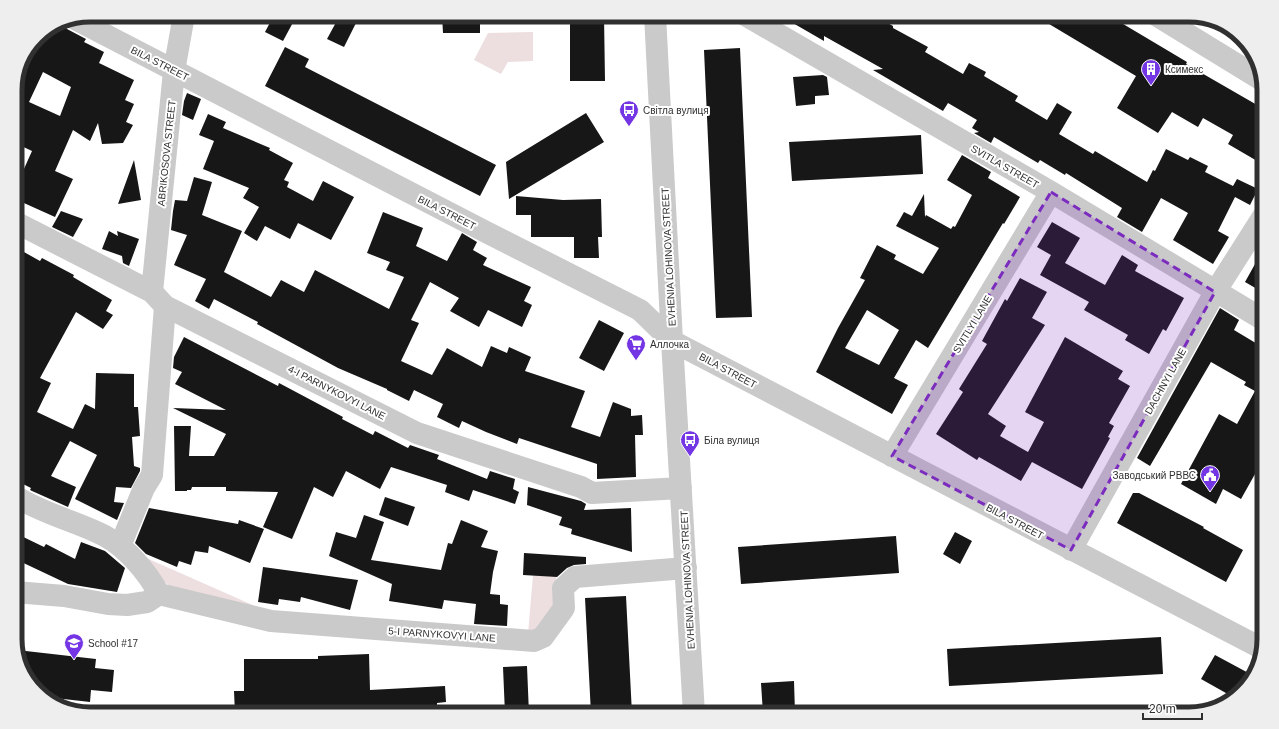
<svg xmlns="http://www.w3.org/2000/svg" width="1279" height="729" viewBox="0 0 1279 729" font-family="Helvetica,sans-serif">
	<rect width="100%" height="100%" fill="#fff"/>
	<path fill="#eddee0" d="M533,32V61L508,62L501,74L474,60L488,33Z
		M135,553L264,610L174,590L138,560Z
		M533,575L556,577V610L538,630L528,634Z"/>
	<path fill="#171717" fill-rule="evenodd" d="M274,15H297L283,41L265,32Z
		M340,15H360L344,47L327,39Z
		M442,15H480V33H443Z
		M570,15H604L605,81H570Z
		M779,15H887L884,21L893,26V28L928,47L925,52L963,74L969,63L986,72L984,76L1018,96L1015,101L1047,120L1057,103L1072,112L1059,134L1093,154L1095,151L1147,182L1153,170L1155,171L1166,149L1188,160L1190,157L1208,166L1205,172L1233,186L1237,179L1258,189L1250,205L1235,197L1218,231L1229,237L1213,264L1173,240L1188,213L1161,198L1142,232L1117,217L1122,208L1066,173L1065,175L1040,160L1038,163L994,137L991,143L974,133L979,132L972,128L977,120L948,103L943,111L873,70L883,69L824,36V41Z
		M1034,15H1108L1187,62L1186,64L1264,109V165L1228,144L1233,135L1203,118L1198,127L1172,112L1158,133L1117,108L1136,76Z
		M61,21L63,25L67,29L86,39L84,42L104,52L99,63L134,80L125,100L134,104L126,122L133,125L123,143L102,144L98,123L90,141L73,130L55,171L73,179L55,217L15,199V189L32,151L15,143V86L37,37ZM43,72L71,87L60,116L29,102Z
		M285,47L309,59L305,67L496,165L480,196L265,86Z
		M740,48L752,317L716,318L704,50Z
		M823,75L827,77L829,95L815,96V104L796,106L793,77Z
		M187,93L201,99L193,120L182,115L184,101Z
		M586,113L604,142L509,199L506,162Z
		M208,114L226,122L223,128L270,148L269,150L293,163L284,180L289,182L287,187L313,201L323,181L354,197L331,240L298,223L290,239L265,226L257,241L244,233L259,207L243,198L249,188L203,169L214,141L199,135Z
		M921,135L923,174L792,181L789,142Z
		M962,155L991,172L988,178L1020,197L1004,224L1003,223L928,348L916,340L894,378L908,385L892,414L816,372L838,328L865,280L860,278L877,245L896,255L894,259L923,274L939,248L896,226L904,212L912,216L924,194L925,217L926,215L951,229L953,226L955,227L972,195L947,180ZM867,310L899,330L879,365L845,348Z
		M134,160L141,200L118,204Z
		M194,177L212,182L202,215L242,231L224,272L271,297L281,280L304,292L315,270L389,309L404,277L386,270L390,262L367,253L383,212L423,228L416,246L447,261L462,233L477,242L473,250L487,258L483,265L531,287L524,301L532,305L522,327L488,310L479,327L450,311L459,298L430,282L411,320L419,323L401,361L432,375L447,348L482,367L491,346L507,353L509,347L531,357L525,371L585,391L571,427L600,437L613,402L631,409V416L642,415L643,435H635L636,477L597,479V464L519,438L517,444L486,432L462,421L459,428L437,417L443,404L414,390L409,401L387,390V389L338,368L257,324L258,322L214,299L209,309L195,301L206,279L174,265L187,235L171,230L173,211L175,200L187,201Z
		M516,196L563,200L601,199L602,237H598L599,258H574V237H531V215H516Z
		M61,211L83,219L73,237L52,227Z
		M1052,222L1080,238L1065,263L1105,285L1122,255L1138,265L1135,271L1184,298L1166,331L1163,329L1149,354L1125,340L1128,335L1084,310L1089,302L1040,275L1051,255L1037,247Z
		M109,231L118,236L117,231L139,239L129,266L123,263L122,256L102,249Z
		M15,247L40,261L42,258L74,275L73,277L112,300L106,311L113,315L103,329L76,312L40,378L51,383L37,412L73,429L85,404L95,409L96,373L134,374V407H138L140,436L132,437L134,466L140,468V471L131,488L116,487L114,502L124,503L117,520L75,499L97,455L70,441L51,476L76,487L68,507L32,491L30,490L31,488L15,480Z
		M1264,248V293L1245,282Z
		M1020,278L1047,292L1032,318L1045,325L988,414L1006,426L1000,436L1028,452L1044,422L1025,412L1065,337L1123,371L1118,379L1130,386L1109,423L1114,426L1108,437L1110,438L1082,489L1032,462L1021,481L979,457L977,460L936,434L963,392L959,389L987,344L982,341L1005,299L1007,301Z
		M1220,308L1239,320L1234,330L1264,348V458L1241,499L1223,489L1216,504L1181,484L1219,414L1237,424L1255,391L1244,385L1246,382L1211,362L1150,466L1137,458Z
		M599,320L624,333L604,371L579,358Z
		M184,337L278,386L279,383L343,417L342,419L373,435L375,431L408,448L410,445L439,455L437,459L487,479L490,471L515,479L513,489L519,492L515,504L473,490L469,501L445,492L447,485L391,467L380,489L346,471L333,497L314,487L292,539L263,527L278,492L226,491V487H192L191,490H187V491H175L174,426H191L189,456H214L226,434L173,408L226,410L175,384L182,372L173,368L174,357Z
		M528,487L581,501L586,504L584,510L631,508L632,552L571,534L572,529L559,525L562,517L527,505Z
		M1133,493H1139L1204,527L1203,528L1243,550L1226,582L1117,523Z
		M385,497L415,507L408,526L379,515Z
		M149,508L238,524L239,520L264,529L250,563L209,546L208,553L195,551L191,565L179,561L177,567L146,554L135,543Z
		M364,515L384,522L371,560L441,570L448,543L452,544L461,520L488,531L481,547L498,551L493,572L490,594L500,595V604L508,605L507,626L474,624L476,604L444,600L442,609L389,601L392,584L329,556L336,532L356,538Z
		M955,532L972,541L960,564L943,554Z
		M15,533L44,547L46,544L75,559L81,542L105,551L125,568L117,592L68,584L15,559Z
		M896,536L899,573L741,584L738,547Z
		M524,553L586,557V564L574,565L567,568L557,577L523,575Z
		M263,567L358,580L350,610L301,597L300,602L279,599L278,605L258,602Z
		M626,596L632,714H591L585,598Z
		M1161,637L1163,674L949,686L947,649Z
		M17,650L96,659L95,668L114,670L112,692L91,690L90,702L46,697L25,676Z
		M369,654L370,690L445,686L446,702L437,703V714H235L234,691H244V659H318V656Z
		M1215,655L1254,676L1233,697L1201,679Z
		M527,666L529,714H505L503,667Z
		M794,681L795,713L763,714L761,683Z"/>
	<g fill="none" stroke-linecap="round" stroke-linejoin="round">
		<path stroke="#cacaca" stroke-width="22" d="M655,15L672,341L694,714
			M745,15L1051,192L1264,320
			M1156,15L1262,80
			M73,18L488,233L640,310L672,341L1261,648
			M15,222L152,292L165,306L417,433L581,487L592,493L681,488
			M152,292L174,71L184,15
			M892,456L1051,192
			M15,496C43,514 76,521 105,536C127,548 148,573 159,594
			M120,546L144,488L152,475L165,306
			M1071,550L1215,292L1264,215
			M15,592L64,596L108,604L127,605L147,602L159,594L271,621L534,641L543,637L564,608L563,588L575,577L686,568"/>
	</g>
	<path fill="#7b2cbf" fill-opacity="0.2" stroke="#7b2cbf" stroke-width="3" stroke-dasharray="8 5" stroke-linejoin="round" d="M1051,192L1215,292L1071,550L892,456Z"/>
	<defs>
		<g id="building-pin" transform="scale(1)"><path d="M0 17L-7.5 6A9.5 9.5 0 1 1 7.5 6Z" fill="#7436e4" stroke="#fff"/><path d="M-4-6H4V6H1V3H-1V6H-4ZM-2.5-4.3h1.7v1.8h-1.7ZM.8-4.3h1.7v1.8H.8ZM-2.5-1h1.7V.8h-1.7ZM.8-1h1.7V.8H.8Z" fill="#fff"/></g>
		<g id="bus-pin" transform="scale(1)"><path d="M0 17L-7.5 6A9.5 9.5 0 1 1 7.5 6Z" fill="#7436e4" stroke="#fff"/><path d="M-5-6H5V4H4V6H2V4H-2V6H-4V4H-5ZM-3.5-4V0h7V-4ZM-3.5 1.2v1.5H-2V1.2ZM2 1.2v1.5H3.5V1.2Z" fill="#fff"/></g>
		<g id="supermarket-pin" transform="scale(1)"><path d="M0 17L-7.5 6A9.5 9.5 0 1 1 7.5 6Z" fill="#7436e4" stroke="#fff"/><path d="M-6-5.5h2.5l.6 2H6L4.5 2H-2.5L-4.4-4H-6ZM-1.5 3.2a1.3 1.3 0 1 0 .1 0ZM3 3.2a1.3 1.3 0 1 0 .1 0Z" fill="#fff"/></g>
		<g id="civic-pin" transform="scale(1)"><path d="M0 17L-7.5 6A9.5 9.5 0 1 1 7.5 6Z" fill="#7436e4" stroke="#fff"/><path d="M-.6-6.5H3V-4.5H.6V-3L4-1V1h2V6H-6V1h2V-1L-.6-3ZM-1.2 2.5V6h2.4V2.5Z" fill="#fff"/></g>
		<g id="school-pin" transform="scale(1)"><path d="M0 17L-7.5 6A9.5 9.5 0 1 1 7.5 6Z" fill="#7436e4" stroke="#fff"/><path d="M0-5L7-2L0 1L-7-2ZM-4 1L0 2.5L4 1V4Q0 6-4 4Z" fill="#fff"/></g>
	</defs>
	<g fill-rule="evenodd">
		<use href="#building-pin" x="1151" y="69"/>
		<use href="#bus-pin" x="629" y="110"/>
		<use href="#supermarket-pin" x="636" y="344"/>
		<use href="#bus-pin" x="690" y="440"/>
		<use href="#civic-pin" x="1210" y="475"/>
		<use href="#school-pin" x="74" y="643"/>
	</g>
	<g text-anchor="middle" stroke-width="4" stroke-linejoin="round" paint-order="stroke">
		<g font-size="10" fill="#303030" stroke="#fff">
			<text transform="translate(160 63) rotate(27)" y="4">BILA STREET</text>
			<text transform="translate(166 153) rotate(-84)" y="4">ABRIKOSOVA STREET</text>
			<text transform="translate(1005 166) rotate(30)" y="4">SVITLA STREET</text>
			<text transform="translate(447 212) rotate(27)" y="4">BILA STREET</text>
			<text transform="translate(668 257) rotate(-93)" y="4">EVHENIA LOHINOVA STREET</text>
			<text transform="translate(972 324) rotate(-59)" y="4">SVITLYI LANE</text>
			<text transform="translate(728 370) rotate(28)" y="4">BILA STREET</text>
			<text transform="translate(1165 381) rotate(-61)" y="4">DACHNYI LANE</text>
			<text transform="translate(337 392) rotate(27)" y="4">4-I PARNYKOVYI LANE</text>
			<text transform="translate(1015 521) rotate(28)" y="4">BILA STREET</text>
			<text transform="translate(687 580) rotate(-93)" y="4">EVHENIA LOHINOVA STREET</text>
			<text transform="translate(442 634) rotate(4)" y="4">5-I PARNYKOVYI LANE</text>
		</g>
		<g font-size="10" fill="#303030" stroke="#fff" text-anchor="start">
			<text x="1165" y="73">Ксимекс</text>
			<text x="643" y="114">Світла вулиця</text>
			<text x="650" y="348">Аллочка</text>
			<text x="704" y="444">Біла вулиця</text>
			<text x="1196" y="479" text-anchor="end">Заводський РВВС</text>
			<text x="88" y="647">School #17</text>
		</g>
	</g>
	<path d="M0 0H1279V729H0ZM90 22H1189A68 68 0 0 1 1257 90V639A68 68 0 0 1 1189 707H90A68 68 0 0 1 22 639V90A68 68 0 0 1 90 22Z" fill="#eee" fill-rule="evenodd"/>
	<path fill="none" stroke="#303030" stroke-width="5" d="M90 22H1189A68 68 0 0 1 1257 90V639A68 68 0 0 1 1189 707H90A68 68 0 0 1 22 639V90A68 68 0 0 1 90 22Z"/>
	<path d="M1143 713v6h59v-6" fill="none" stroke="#303030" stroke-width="2"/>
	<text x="1149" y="713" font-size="12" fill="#303030" stroke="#ffffff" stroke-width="3" paint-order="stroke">20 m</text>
</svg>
